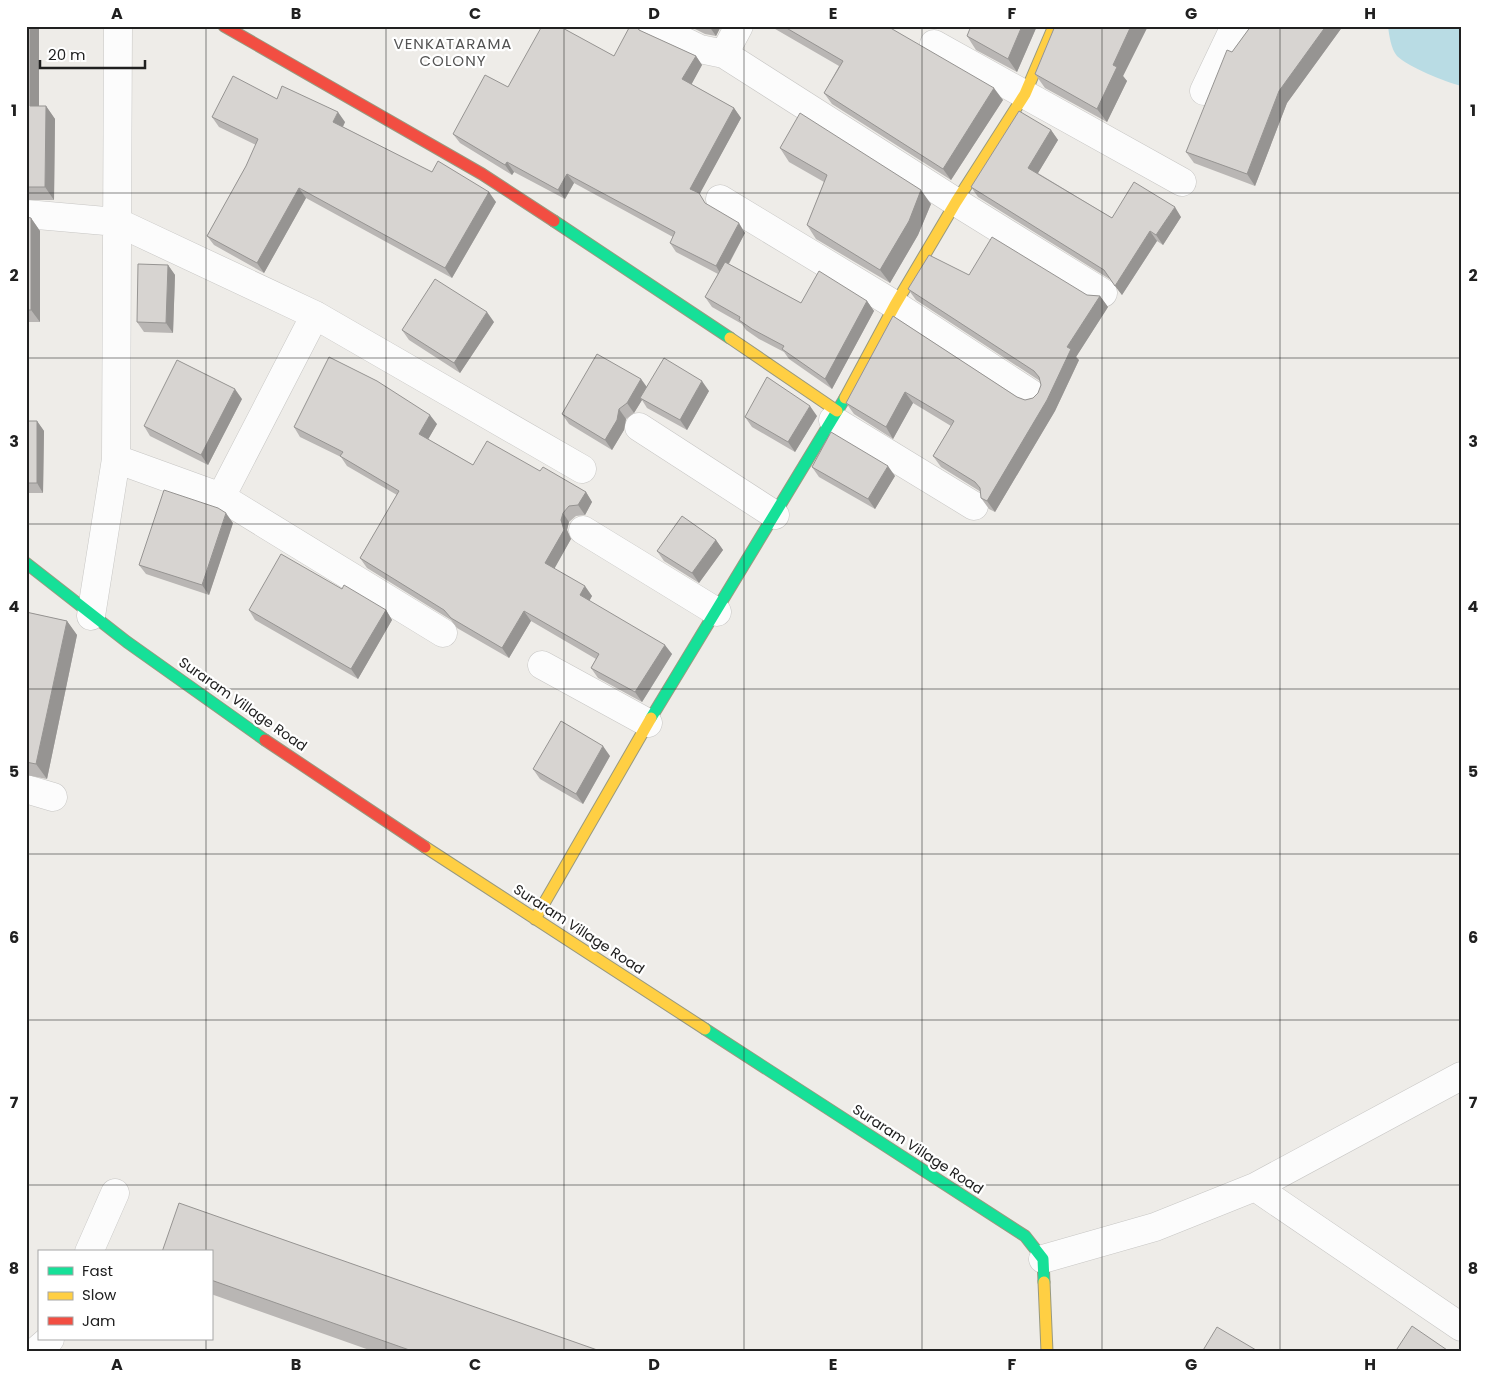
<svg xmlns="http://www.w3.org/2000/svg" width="1487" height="1378" viewBox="0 0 1487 1378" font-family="Poppins,sans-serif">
	<rect width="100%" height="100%" fill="#eeece8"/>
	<path fill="#b9dce4" d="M1388,26H1461V86C1446,82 1408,67 1397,56C1391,49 1389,35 1388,26Z"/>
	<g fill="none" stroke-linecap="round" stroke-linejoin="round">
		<g stroke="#c7c6c4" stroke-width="29">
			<path id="street" d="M653,26L700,49L724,54L739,26
				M934,44L1182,182
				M724,54L956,202L1103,293
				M1204,91L1235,26
				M720,199L895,305L1033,395
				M26,214L117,222L315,315L582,469
				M833,420L974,506
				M639,427L775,515
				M116,459L221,497L443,633
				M221,497L315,315
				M583,530L717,612
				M91,616L116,459L118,26
				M542,665L648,723
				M26,789L53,797
				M1255,1187L1461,1327
				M89,1252L115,1193
				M1043,1259L1155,1227L1255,1187L1461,1076
				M35,1352L50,1339"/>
		</g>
		<g stroke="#98997f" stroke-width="13">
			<path id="fast" d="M554,221L730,338
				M26,563L127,642L265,740
				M651,718L845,398
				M705,1029L1025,1236L1043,1259L1044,1282"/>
		</g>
		<g stroke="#98997f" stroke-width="13">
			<path id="slow" d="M730,338L837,411
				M845,398L895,305L956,202L1025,94L1054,26
				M425,847L705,1029
				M535,919L651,718
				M1044,1282L1047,1352"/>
		</g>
		<g stroke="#98997f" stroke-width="13">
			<path id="jam" d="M224,26L482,174L554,221
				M265,740L425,847"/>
		</g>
		<use href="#street" stroke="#fcfcfc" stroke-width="28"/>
		<use href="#fast" stroke="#16e098" stroke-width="11"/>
		<use href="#slow" stroke="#ffcf43" stroke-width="11"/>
		<use href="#jam" stroke="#f24e42" stroke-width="11"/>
	</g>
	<path fill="#b9b6b4" d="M26,26H39V106H46L55,119L54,200H26Z
		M689,26H721L716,36L705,34Z
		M770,26H887L1003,100L951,180L832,104L824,93L839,66Z
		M1037,26L1017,72L976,50L967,36Z
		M1055,26H1148L1123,76L1127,81L1107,122L1045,88L1035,74Z
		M1251,26H1343L1287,103L1255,186L1194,163L1186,152L1232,52Z
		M639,30L696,56L702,65L691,84L734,108L741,118L699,194L705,203L745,233L729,264L801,303L867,301L874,311L832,389L789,359L784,352L759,339L746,330L742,324L712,307L705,297L718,274L676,252L670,243L673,237L574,183L565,199L514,172L512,175L460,143L453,134L508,87L614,56Z
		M277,99L345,122L343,127L432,172L496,202L452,278L306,198L264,273L214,245L207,236L246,166L256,145L219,127L212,117Z
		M1051,130L1058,140L1038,173L1112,218L1181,217L1163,245L1157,241L1122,295L1111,280L978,197L971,187Z
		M780,148L931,204L918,235L890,283L816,239L807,225L824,182L789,162Z
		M26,217L31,218L40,231V322H26Z
		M168,265L175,275L173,333L144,332L137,322Z
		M969,275L1087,295L1100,296L1108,307L1076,357L1079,360L1055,411L995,512L989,509L981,498V492L941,467L933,456L951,426L913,403L893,439L854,414L846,403L893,316L1017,397L1025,400L1033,398L1038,393L1041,385L1040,381L916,300L908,289Z
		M494,322L460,373L409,340L402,330Z
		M641,379L647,387L709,391L687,430L647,408L642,400L634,413L626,419L624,430L612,450L569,424L562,414Z
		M242,399L208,465L150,436L144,426Z
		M817,416L795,452L752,427L745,417Z
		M26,421H37L44,431L43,493H26Z
		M437,424L428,439L473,465L540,471L586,492L592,502L585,515L576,516L569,522L567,530L571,539L554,568L592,596L589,601L672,654L642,702L598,678L591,668L596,659L531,621L509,658L457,628L451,620L367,568L360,558L397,495L347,466L341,457L300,437L294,427Z
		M812,467L895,476L875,509L819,477Z
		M233,523L209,595L146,574L139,565Z
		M716,540L723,550L699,583L664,561L657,551Z
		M342,589L386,610L392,620L358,679L255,620L249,610Z
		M26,612L67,621L77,635L47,779L26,775Z
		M610,756L583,804L540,779L533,769Z
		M211,1252L603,1352H375L211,1294Z"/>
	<path fill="#969492" d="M30,26H39V119L30,106Z
		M709,26H721L716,36Z
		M1022,26H1037L1017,72L1008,59Z
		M1131,26H1148L1123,76L1127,81L1107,122L1097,109L1113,65Z
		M1326,26H1343L1287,103L1255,186L1247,174L1279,91Z
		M696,56L702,65L689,89L682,79Z
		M994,88L1003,100L951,180L943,169Z
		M46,106L55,119L54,200L45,187Z
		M734,108L741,118L697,199L690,189Z
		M338,112L345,122L340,132L333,122Z
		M1051,130L1058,140L1035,178L1028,168Z
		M507,162L514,172L512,175L505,165Z
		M567,174L574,183L565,199L558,190Z
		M299,188L306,198L264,273L257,263Z
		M921,190L931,204L918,235L890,283L880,270Z
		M489,192L496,202L452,278L445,268Z
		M1175,207L1181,217L1163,245L1156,235Z
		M31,218L40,231V322L31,310Z
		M739,223L745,233L722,276L716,266Z
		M1150,231L1157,241L1122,295L1115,286Z
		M168,265L175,275L173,333L166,323Z
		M1100,296L1108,307L1076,357L1079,360L1055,411L995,512L987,501L1067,347Z
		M867,301L874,311L832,389L825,379Z
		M487,312L494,322L460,373L454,363Z
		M641,379L648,389L640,398L642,400L634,413L627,403Z
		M702,381L709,391L687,430L680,420Z
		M235,389L242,399L208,465L201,455Z
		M905,392L913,403L893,439L886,427Z
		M810,406L817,416L795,452L788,442Z
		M619,409L626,419L624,430L612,450L605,440Z
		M430,415L437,424L426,443L419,434Z
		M37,421L44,431L43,493L37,483Z
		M888,466L895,476L875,509L868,499Z
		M586,492L592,502L585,515L578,505Z
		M226,513L233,523L209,595L202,585Z
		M563,513L569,522L567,530L571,539L552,573L545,563L561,520Z
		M716,540L723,550L699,583L692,573Z
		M585,586L592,596L587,605L580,595Z
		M386,610L392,620L358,679L351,669Z
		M524,611L531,621L509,658L502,648Z
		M67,621L77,635L47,779L36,764Z
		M665,645L672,654L642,702L635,692Z
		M603,746L610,756L583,804L576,794Z"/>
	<path fill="#d7d4d1" stroke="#969492" d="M26,26H30V106H46L45,187H26Z
		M542,26H559L614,56L630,26H636L639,30L696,56L682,79L734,108L690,189L699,193L705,203L739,223L716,266L670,243L675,232L567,174L558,190L507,162L505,165L453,134L485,75L508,87Z
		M783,26H887L994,88L943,169L824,93L843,61Z
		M971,26H1022L1008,59L967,36Z
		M1055,26H1131L1113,65L1117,67L1097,109L1035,74Z
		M1251,26H1326L1279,91L1247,174L1186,152L1227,50L1232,52Z
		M233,76L277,99L282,86L338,112L333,122L432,172L438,161L489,192L445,268L299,188L257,263L207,236L246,166L258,139L212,117Z
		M1019,111L1051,130L1028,168L1112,218L1134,182L1175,207L1156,235L1150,231L1115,286L1104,270L971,187Z
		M800,113L921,190L909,221L880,270L807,225L827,175L780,148Z
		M26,217L31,218V310H26Z
		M992,237L1087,295L1100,296L1067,347L1071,349L1047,400L987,501L981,498L980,488L975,482L933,456L954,421L905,392L886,427L846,403L893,316L1017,397L1025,400L1033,398L1038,393L1041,385L1039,377L1034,371L908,289L929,255L969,275Z
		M725,262L801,303L819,271L867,301L825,379L782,349L784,346L752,329L739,320L740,317L705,297Z
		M138,264L168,265L166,323L137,322Z
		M435,279L487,312L454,363L402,330Z
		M597,354L641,379L627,403L619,409L617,420L605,440L562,414Z
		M329,357L377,381L430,415L419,434L473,465L487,441L540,471L543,467L586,492L578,505L569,506L563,513L561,520L564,530L545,563L585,586L580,595L665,645L635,692L591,668L599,654L524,611L502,648L451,618L444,610L360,558L399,491L340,456L343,452L294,427Z
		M664,358L702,381L680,420L640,398Z
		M177,360L235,389L201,455L144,426Z
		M767,377L810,406L788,442L745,417Z
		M26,421H37V483H26Z
		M831,432L888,466L868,499L812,467Z
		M164,490L218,508L226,513L202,585L139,565Z
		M682,516L716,540L692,573L657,551Z
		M281,554L342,589L344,585L386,610L351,669L249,610Z
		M26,612L67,621L36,764L26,762Z
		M561,721L603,746L576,794L533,769Z
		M179,1203L603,1352H415L211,1280V1252H162Z
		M1412,1326L1450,1352H1395Z
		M1217,1327L1256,1350L1255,1352H1202Z"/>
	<path fill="none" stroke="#202020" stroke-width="1" stroke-opacity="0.55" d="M206,26V1252M386,26V1352M564,26V1352M744,26V1352M922,26V1352M1102,26V1352M1280,26V1352M26,193H1461M26,358H1461M26,524H1461M26,689H1461M26,854H1461M26,1020H1461M26,1185H1461M206,1339V1352"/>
	<g text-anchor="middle" stroke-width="4.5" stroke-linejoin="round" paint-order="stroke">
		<g font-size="14" fill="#202020" stroke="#fff">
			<text transform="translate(243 704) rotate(35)" y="5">Suraram Village Road</text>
			<text transform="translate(579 929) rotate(33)" y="5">Suraram Village Road</text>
			<text transform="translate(918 1149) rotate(33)" y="5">Suraram Village Road</text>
		</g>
		<g font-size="15" letter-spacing="1" fill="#535353" stroke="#fff">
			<text x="453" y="49">VENKATARAMA<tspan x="453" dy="17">COLONY</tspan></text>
		</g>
	</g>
	<rect width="1487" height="1378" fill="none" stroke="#ffffff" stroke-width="55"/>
	<rect x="38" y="1250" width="175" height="90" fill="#ffffff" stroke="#a6a6a6"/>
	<rect x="48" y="1267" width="25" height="8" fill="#16e098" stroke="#a6a6a6"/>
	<text x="82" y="1276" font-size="15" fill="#202020">Fast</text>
	<rect x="48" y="1292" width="25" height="8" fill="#ffcf43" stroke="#a6a6a6"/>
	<text x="82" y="1300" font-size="15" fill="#202020">Slow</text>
	<rect x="48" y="1317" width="25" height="8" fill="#f24e42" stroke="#a6a6a6"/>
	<text x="82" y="1326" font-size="15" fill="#202020">Jam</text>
	<path d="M40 60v8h105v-8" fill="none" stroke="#202020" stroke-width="2.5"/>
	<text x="48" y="60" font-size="15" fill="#202020" stroke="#ffffff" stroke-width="4" paint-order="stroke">20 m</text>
	<rect x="28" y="28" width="1432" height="1322" fill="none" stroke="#202020" stroke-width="2"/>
	<g font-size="16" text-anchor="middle" font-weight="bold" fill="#202020">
		<text x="117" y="19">A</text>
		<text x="296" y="19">B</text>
		<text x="475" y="19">C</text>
		<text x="654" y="19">D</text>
		<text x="833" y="19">E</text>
		<text x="1012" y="19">F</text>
		<text x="1191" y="19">G</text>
		<text x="1370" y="19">H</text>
		<text x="14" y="116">1</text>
		<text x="1473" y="116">1</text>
		<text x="14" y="281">2</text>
		<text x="1473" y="281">2</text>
		<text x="14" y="447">3</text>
		<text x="1473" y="447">3</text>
		<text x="14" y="612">4</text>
		<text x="1473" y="612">4</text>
		<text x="14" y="777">5</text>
		<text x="1473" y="777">5</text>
		<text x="14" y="943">6</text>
		<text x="1473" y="943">6</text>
		<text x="14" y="1108">7</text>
		<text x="1473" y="1108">7</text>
		<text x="14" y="1274">8</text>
		<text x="1473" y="1274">8</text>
		<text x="117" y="1370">A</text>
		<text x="296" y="1370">B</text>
		<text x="475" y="1370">C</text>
		<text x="654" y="1370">D</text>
		<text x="833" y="1370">E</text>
		<text x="1012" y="1370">F</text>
		<text x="1191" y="1370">G</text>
		<text x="1370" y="1370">H</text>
	</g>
</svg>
